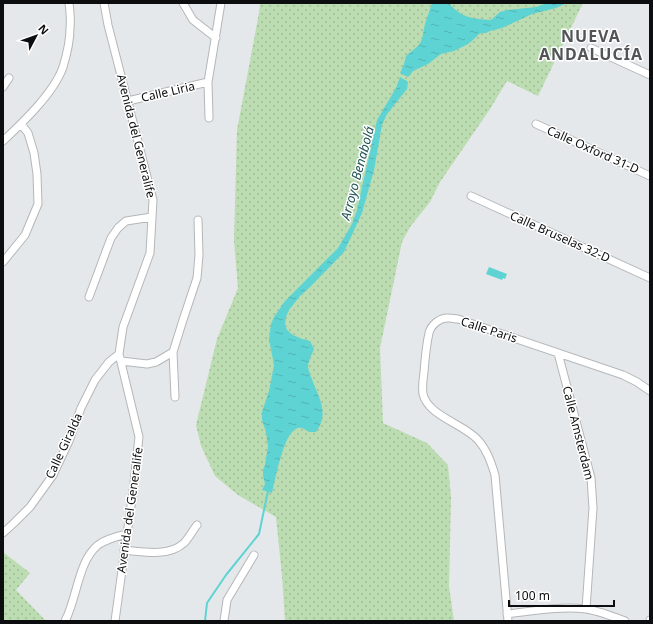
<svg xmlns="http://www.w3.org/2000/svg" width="653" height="624" viewBox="0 0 653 624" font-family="'Noto Sans',sans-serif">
	<defs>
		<pattern id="grass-dots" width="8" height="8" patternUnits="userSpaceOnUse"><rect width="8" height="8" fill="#bcdcb2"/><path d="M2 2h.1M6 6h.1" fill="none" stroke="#a0bc98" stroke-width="1.8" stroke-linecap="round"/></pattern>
		<pattern id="water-ripples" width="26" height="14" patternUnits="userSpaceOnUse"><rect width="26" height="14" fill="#5ed3d3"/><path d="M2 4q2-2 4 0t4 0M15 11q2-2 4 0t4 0" fill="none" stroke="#50b4b4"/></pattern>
	</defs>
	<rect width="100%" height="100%" fill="#e5e8ea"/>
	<path fill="url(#grass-dots)" d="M260,3H583L538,96L507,81L490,109L440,182L430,202L410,227L402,242L380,348L383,423L427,443L448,465L451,497L449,586L454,621H285L282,576L276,517L238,495L215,476L201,446L196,425L217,339L238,288L234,241L237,130L259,13Z
		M3,552L30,573L16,590L46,621H3Z"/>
	<path fill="url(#water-ripples)" d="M432,3H449C461,18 473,19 491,20L500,12L507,10L536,7L547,3H567L556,8L532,14L502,28L490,31L486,33H481L478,35L473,40L468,44L454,51L441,54L428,64L413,71L408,77L400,73L404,64L406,56L419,45L422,39L425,24Z
		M400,77L408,82L407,89L387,114L382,125L374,170L362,213L344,252L310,287L300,296L289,310L286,317L285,325L287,330L293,335L302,339L308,340L311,343L314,349C312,354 308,362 308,367C309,372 311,377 313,382C320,400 329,414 316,432C315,432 311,432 310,432C306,431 303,427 298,428C284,430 275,481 272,493L262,490L265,484L263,475V470L265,465L268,446L266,432L262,420V412L269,391L274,365L269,339L271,324L274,317L285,301L338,248L352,224L357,210L377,120L396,88Z
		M489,267L507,274L505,279L503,278L502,280L486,274Z"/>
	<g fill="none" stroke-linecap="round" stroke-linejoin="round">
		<path stroke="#5ed3d3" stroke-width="2" d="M205,621L207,603L226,575L259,534L268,491"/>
		<g stroke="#b4b7b9" stroke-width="9">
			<path id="minor" d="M104,3L108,25L153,200L150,253L123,327L119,354L139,437L133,492L127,534L115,621
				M183,3L193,20L216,38
				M591,48L650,75
				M3,87L9,78
				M128,101L208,82
				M209,118L208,82L221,3
				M536,124L650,176
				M3,141C23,122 54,93 63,67C67,54 70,41 70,28C71,20 70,11 69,3
				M471,196L650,278
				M3,262L25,235L38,204L37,174L34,153L28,133L21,124
				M89,297L111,238L118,228L126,221L152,217
				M558,353L591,478L593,508L586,609
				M121,361L147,364L156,362L173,352
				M175,397L173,352L183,320L197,278L199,255L198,220
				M3,533L14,523L30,507L53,475L69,441L81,408L95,380L109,362L119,354
				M124,550C143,552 169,557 184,543C189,538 193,530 197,525
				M507,614C533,611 560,606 586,609C599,611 612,616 625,621
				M65,621C77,599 78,561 98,545C105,540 118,536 127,534
				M224,621L227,600L254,555
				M508,621L495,475C491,462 487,450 478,440C464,424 428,416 423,394C422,387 423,379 424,372C425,359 426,346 429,333C431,325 440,317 449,318C452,318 455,319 458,319L623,375L637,382L650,391
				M650,621V620"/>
		</g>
		<use href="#minor" stroke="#fff" stroke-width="7"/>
	</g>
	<g text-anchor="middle" stroke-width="3" stroke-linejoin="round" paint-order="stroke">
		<g font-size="12" fill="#0c0d0e" stroke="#fff">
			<text transform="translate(168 92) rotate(-13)" y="4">Calle Liria</text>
			<text transform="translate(136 136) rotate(76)" y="4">Avenida del Generalife</text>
			<text transform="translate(593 150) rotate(24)" y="4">Calle Oxford 31-D</text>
			<text transform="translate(560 237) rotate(24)" y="4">Calle Bruselas 32-D</text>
			<text transform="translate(489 330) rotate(18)" y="4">Calle Paris</text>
			<text transform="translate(578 433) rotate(76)" y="4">Calle Amsterdam</text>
			<text transform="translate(64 446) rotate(-65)" y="4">Calle Giralda</text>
			<text transform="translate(130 510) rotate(-82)" y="4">Avenida del Generalife</text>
		</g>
		<g font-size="13" font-style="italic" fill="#235656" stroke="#fff">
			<text transform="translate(357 173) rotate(-75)" y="5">Arroyo Benabolá</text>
		</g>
		<g font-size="16" font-weight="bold" letter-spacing="1" fill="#525456" stroke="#fff">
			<text x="591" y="42">NUEVA<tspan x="591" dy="18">ANDALUCÍA</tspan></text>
		</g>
	</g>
	<rect width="653" height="624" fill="none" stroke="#0c0d0e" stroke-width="8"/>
	<g transform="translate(36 36) rotate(49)" stroke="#ffffff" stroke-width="3" paint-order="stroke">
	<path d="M0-3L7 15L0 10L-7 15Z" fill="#0c0d0e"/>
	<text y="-6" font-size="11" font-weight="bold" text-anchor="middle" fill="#0c0d0e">N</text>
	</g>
	<path d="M509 600v6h105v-6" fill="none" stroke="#0c0d0e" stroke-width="2"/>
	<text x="515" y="600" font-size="12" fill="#0c0d0e" stroke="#ffffff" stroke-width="3" paint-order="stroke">100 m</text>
</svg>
